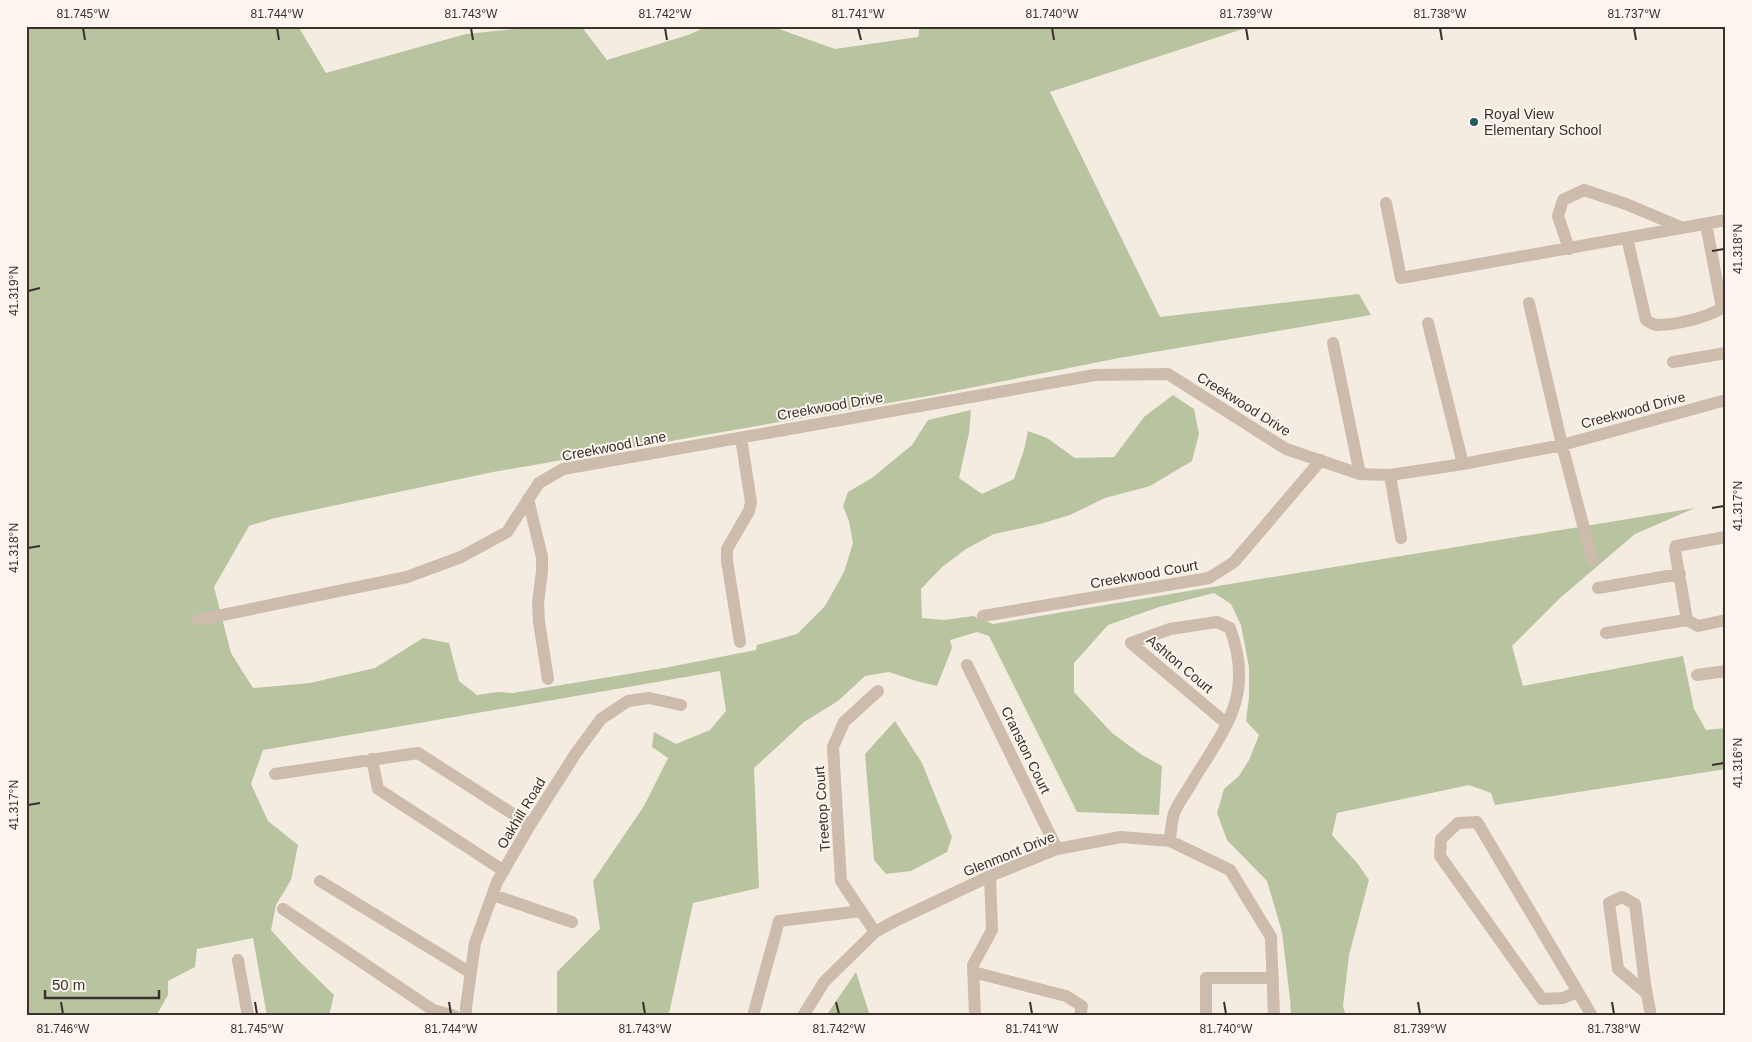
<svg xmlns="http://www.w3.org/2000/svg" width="1752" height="1042" viewBox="0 0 1752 1042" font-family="Arial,sans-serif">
	<rect width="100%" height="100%" fill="#f4ebe1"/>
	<path fill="#b8c4a0" d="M26,26H298L326,73L466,34L544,26H581L607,60L688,35L708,26H766L779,29L835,49L918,37L920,26H1252L1050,92L1160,317L1359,294L1371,315L1119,358L934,395L493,472L275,518L249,526L214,587L231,653L253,688L310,683L375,668L423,638L449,643L459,681L477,695L498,692L513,693L664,668L756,650L757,645L797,634L825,606L844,572L853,543L849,521L843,506L848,492L872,478L912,445L928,420L971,410L969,433L959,478L982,494L1014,479L1024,450L1028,431L1047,438L1075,458L1114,457L1144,417L1173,395L1194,409L1199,434L1192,461L1150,486L1105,498L1070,515L1040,524L994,534L966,549L942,567L921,589L922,618L944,620L973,616L993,624L1242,582L1695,508L1635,534L1560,598L1512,646L1523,686L1683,656L1694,709L1706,730L1726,728V769L1495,805L1491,793L1469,785L1337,813L1332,835L1358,864L1369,880L1349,955L1343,1006L1346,1016H1291L1290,999L1282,932L1267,881L1227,840L1217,813L1224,789L1239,776L1249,760L1259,735L1246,721L1249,697V667L1241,625L1231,604L1214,593L1159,607L1108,625L1074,663V692L1112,733L1142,755L1162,766L1159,815L1077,812L989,636L977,632L950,640L952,648L937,686L916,681L889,672L865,676L838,701L804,722L754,768L759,888L693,903L670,1009L668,1016H557V972L600,929L593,881L644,806L668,758L652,747L654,732L676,744L710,730L726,711L720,671L263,750L251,784L268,821L298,845L291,880L276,905L271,930L298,960L334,995L329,1016H267L253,938L197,949L195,967L168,981V995L156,1016H26Z
		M895,721L922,763L943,815L952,837L947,852L911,871L886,874L874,860L865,754Z
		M856,972L870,1016H826Z"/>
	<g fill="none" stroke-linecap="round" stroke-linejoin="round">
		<path stroke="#cdbbac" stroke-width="12" d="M1386,203L1401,278L1726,220
			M1627,238L1646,320C1649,322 1652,324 1656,325C1676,325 1706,318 1722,308L1706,224
			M1569,249L1558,216L1563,200L1584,190L1626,204L1683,228
			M1529,303L1562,445L1592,559
			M1428,323L1463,464
			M1333,343L1360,474
			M1673,362L1726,353
			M1390,475L1401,538
			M528,499L542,557V571L538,603L539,622L548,679
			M1726,537L1676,546L1675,550L1687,620L1698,626L1726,620
			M1598,588L1680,574
			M983,616L1209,578L1234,562L1321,460
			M198,620L407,577L461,557L507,532L539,483L563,469L1095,375L1168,374L1286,449L1360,474L1390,475L1463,464L1562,445L1726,400
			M1606,633L1687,620
			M740,642L727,561V549L749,511L751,502L741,438
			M967,665L1057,849
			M1697,675L1726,671
			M372,759L378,789L504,871
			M275,774L418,753L530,825
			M1170,841C1171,832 1171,819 1175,811C1179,802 1186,793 1191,784C1225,728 1255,696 1230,628L1217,622L1170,629L1131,643L1227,724
			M320,881L471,973
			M493,895L572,922
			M283,909L433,1010L455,1016
			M875,932L841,881L833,747L844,722L878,691
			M238,960L248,1016
			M973,972L1066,996L1082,1006L1080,1016
			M1578,992L1563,998L1542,999L1440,856L1441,839L1458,823L1477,822L1578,992L1592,1016
			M1646,993L1618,969L1609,903L1622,897L1635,904L1645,984L1651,1016
			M466,1016V1007L475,943L497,882L530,825L576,753L601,719L628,701L649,698L681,705
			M753,1016L779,921L861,911
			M803,1016L824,982L875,932L895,921L990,876L1057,849L1121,837L1170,841L1230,870L1271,937L1274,1016
			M975,1016L973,965L992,930L990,876
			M1206,1016V978H1273"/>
	</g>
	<path fill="none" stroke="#3b302b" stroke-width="2" d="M83,28L85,40M277,28L279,40M471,28L473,40M665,28L667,40M858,28L861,40M1052,28L1054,40M1246,28L1248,40M1440,28L1442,40M1634,28L1636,40M1712,251L1724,249M28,291L40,288M1712,508L1724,506M28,548L40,546M1712,765L1724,763M28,805L40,803M61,1002L63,1014M255,1002L257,1014M449,1002L451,1014M643,1002L645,1014M836,1002L839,1014M1030,1002L1032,1014M1224,1002L1226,1014M1418,1002L1420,1014M1612,1002L1614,1014"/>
	<circle fill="#1f5a5e" stroke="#fbf5ee" stroke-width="2" cx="1474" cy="122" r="5"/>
	<g text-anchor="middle" stroke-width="4" stroke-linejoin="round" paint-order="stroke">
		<g font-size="14" fill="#3b302b" stroke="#fbf5ee" text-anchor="start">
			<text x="1484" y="119">Royal View<tspan x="1484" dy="16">Elementary School</tspan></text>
		</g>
		<g font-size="14" fill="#3b302b" stroke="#fbf5ee">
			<text transform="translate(1244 404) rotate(32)" y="5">Creekwood Drive</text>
			<text transform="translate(830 406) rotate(-10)" y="5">Creekwood Drive</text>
			<text transform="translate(1633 410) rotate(-15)" y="5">Creekwood Drive</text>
			<text transform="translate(614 446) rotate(-11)" y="5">Creekwood Lane</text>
			<text transform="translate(1144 574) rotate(-10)" y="5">Creekwood Court</text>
			<text transform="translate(1180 664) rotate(40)" y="5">Ashton Court</text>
			<text transform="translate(1026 750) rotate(64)" y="5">Cranston Court</text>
			<text transform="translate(822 809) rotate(-94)" y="5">Treetop Court</text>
			<text transform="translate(521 813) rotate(-59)" y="5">Oakhill Road</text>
			<text transform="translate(1009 854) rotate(-22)" y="5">Glenmont Drive</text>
		</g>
	</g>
	<rect width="1752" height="1042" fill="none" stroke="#fbf5ee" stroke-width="55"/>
	<path d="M45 990v8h114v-8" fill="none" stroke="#3b302b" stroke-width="2.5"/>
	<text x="52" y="990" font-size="15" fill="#3b302b" stroke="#fbf5ee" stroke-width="4" paint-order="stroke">50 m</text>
	<rect x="28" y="28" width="1696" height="986" fill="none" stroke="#3b302b" stroke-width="2"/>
	<g font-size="12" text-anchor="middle" fill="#3b302b">
		<text x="83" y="18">81.745°W</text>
		<text x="277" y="18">81.744°W</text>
		<text x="471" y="18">81.743°W</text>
		<text x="665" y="18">81.742°W</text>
		<text x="858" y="18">81.741°W</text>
		<text x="1052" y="18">81.740°W</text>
		<text x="1246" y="18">81.739°W</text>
		<text x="1440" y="18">81.738°W</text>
		<text x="1634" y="18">81.737°W</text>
		<text transform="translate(1738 249) rotate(-90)" y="4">41.318°N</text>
		<text transform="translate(14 291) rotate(-90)" y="4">41.319°N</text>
		<text transform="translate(1738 506) rotate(-90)" y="4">41.317°N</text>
		<text transform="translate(14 548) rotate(-90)" y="4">41.318°N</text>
		<text transform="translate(1738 763) rotate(-90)" y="4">41.316°N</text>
		<text transform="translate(14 805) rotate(-90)" y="4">41.317°N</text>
		<text x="63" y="1033">81.746°W</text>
		<text x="257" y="1033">81.745°W</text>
		<text x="451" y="1033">81.744°W</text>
		<text x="645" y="1033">81.743°W</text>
		<text x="839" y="1033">81.742°W</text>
		<text x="1032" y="1033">81.741°W</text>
		<text x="1226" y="1033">81.740°W</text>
		<text x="1420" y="1033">81.739°W</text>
		<text x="1614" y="1033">81.738°W</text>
	</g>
</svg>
